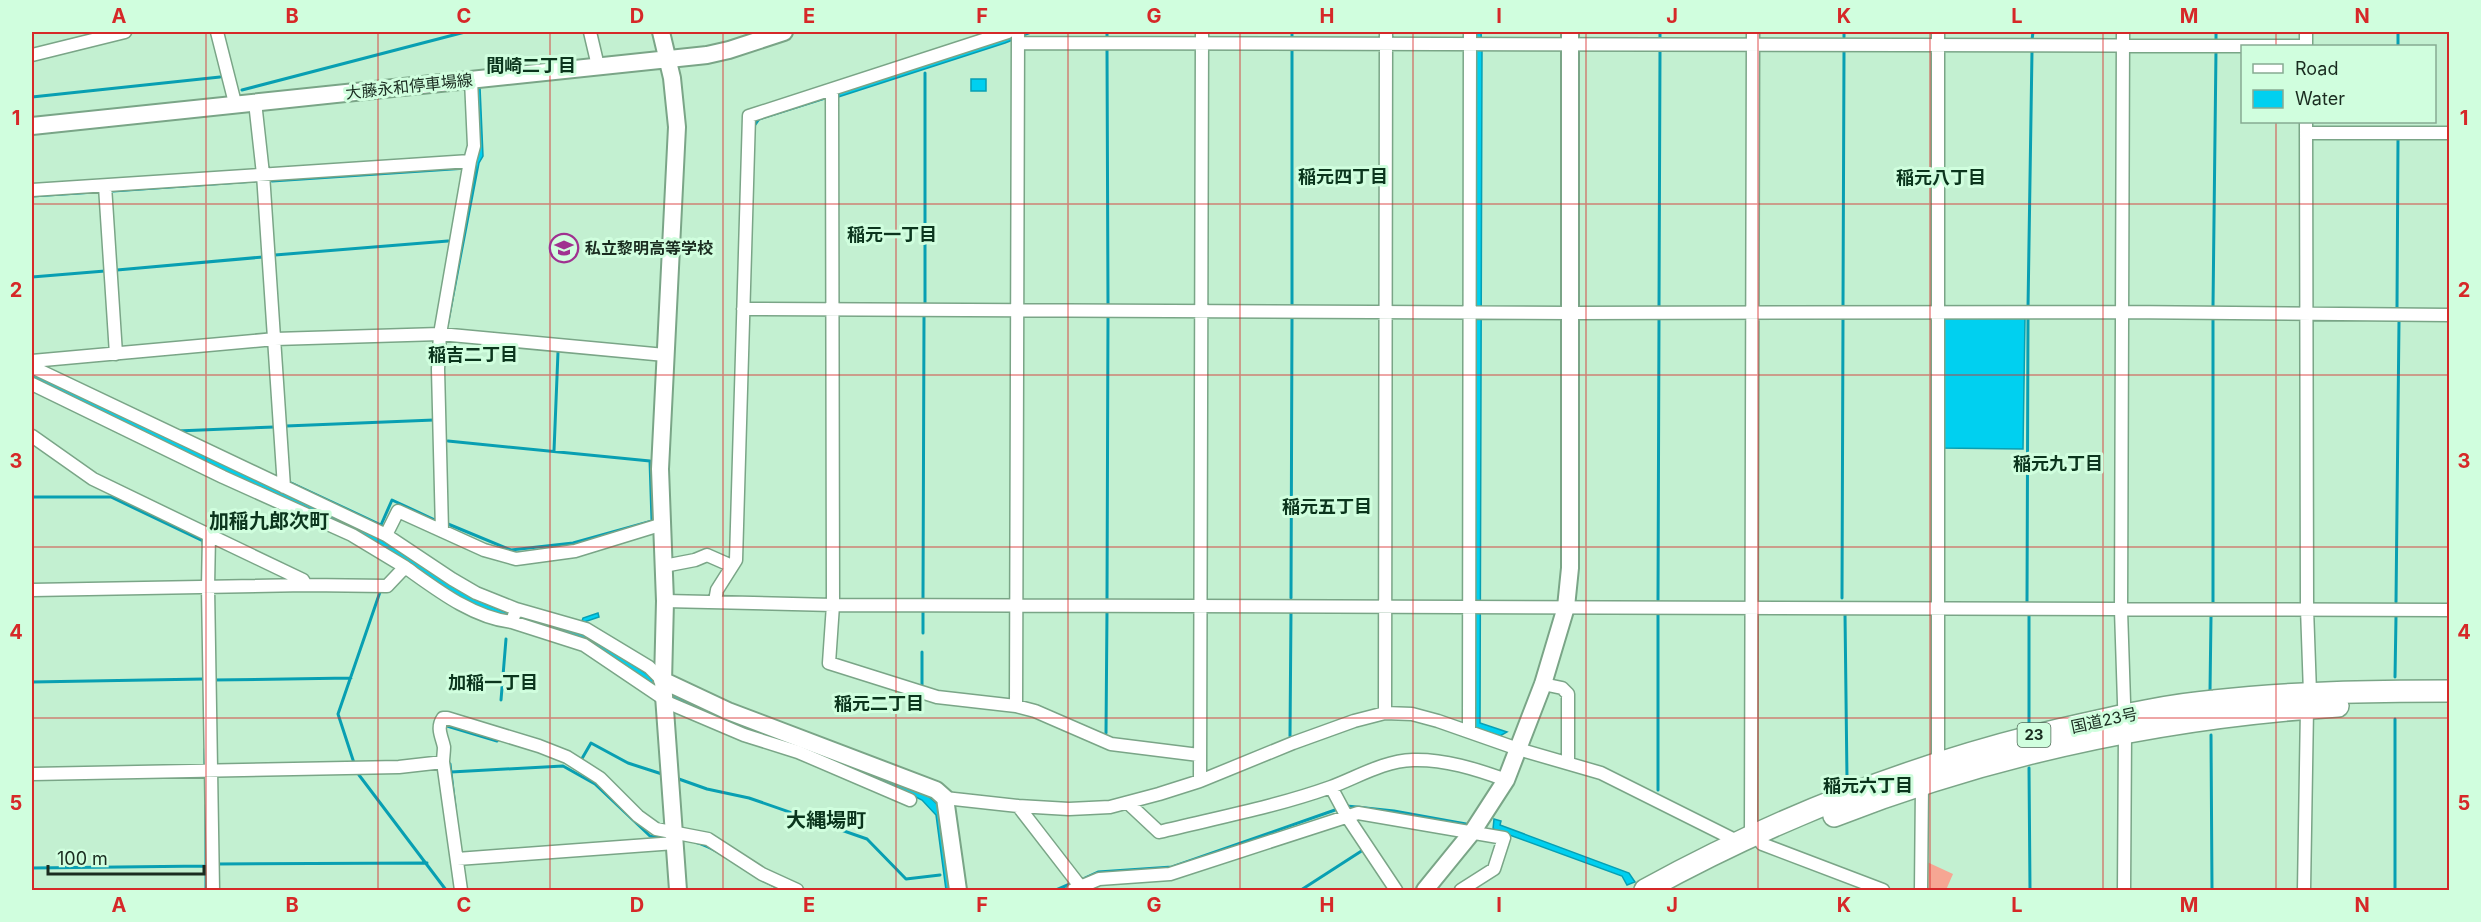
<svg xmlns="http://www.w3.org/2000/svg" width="2481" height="922" viewBox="0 0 2481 922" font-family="Inter,'Noto Sans JP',sans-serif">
	<rect width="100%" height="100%" fill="#c3f0d1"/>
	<path fill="#f6a693" d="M1927,862L1953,874L1946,890H1926Z"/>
	<path fill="#00d0f0" stroke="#089fb2" stroke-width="1.5" d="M1023,32H1033L1005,43L838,97L839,93Z
		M1474,32H1481L1482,49L1480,723L1507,732L1500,736L1474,727Z
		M971,79H986V91H971Z
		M475,87H480L483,156L479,163L448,325H446L476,170Z
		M1942,317L2025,318L2023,449L1941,448Z
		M32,373L369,532L458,589L486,604L510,614L578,632L583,618L598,613L599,617L584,622L582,633L603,644L648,675L656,684L686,701L730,720L927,795L938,805L952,890H946L936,815L922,800L881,780L729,725L681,705L596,646L479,608L221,472L32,380Z
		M1494,819L1501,821L1500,825L1629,873L1635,882L1627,885L1622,876L1493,829Z"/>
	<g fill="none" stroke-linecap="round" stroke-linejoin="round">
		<path stroke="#089fb2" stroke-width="3" d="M1107,32V38
			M1660,32V40
			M1292,36V32
			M1844,37V32
			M2032,40L2033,32
			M2216,41V32
			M2398,46V32
			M1107,48L1108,304
			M242,90L465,32
			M32,97L220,77
			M754,126L759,119L825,98
			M272,181L467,168
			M113,191L255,181
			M32,196L95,192
			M275,255L448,241
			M117,270L263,257
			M32,277L105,271
			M925,303V73
			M1292,304V51
			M2213,306L2216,50
			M1659,307L1660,49
			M1843,307L1844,51
			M2397,307L2398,139
			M2028,308L2032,51
			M286,426L434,420
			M177,431L274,427
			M554,451L558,352
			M289,482L381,525L392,500L435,520
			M32,497H111L203,541V544
			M448,524L511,550L573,543L652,521L650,461L448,441
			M923,598L924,317
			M1291,598L1292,317
			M1842,598L1843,318
			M1107,600L1108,315
			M1658,600L1659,318
			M2396,602L2399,321
			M2213,603V320
			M2027,605L2028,317
			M923,611V633
			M2029,613V725
			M1845,614L1847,779
			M2395,677L2396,617
			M213,680L351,678
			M32,682L204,679
			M922,685V652
			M2210,691L2211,617
			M501,700L506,639
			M445,727L447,726L497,741
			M1106,733L1107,611
			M2211,735L2212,890
			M1290,736L1291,611
			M205,749V766
			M580,762L591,743L628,763L662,774
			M354,763L338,714L380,592
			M450,764L455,807
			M2029,768L2030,890
			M451,772L563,766L595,784L650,836L665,837
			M359,775L446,890
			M676,778L707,789L749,798L867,839L906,879L940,875
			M1658,790V614
			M206,805V890
			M1347,806L1394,811L1466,824
			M695,842C726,851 750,877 781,889
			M216,864L427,863
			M32,868L206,866
			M1085,878L1098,872L1172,867L1335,810
			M1056,890L1070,884
			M1301,890L1363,850
			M2395,890V719"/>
		<g stroke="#7aa587" stroke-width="15">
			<path id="street" d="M217,32L235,103
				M590,32L598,66
				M2123,32L2121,610L2125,733L2124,890
				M1018,43L2306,46
				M2306,46V32
				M32,55L125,32
				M832,90L833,605L829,663L937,697L1016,706L1035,711L1111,744L1199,755
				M255,102L263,174L284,487
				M2306,122L2307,608L2310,693
				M2306,133H2450
				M470,161L474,146L471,80
				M105,186L116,354
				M32,190L470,161L440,334L438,369L442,531
				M743,309L1571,313L2122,312L2450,315
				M32,361L275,339L440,334L665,355
				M32,367L386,535L452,579L476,593L516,609L586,629L649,667L662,680
				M32,384L223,477L352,535L405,567
				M32,436L93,479L209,535L208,587L213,890
				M209,535L303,580L306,585
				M386,535L398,511L484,550L516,559L575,551L663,524
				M664,566L695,560L707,555L732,566
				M32,590L306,585L387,586L405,567C436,589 473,618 512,622L516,609
				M665,601L833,605L2450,610
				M715,601L717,590L736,560L749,116L1008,32
				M512,622L584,645L664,699
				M1543,684L1562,688L1568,694V763
				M664,701L744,735L798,752L910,800
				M1016,706L1018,32
				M1385,713L1386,32
				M1469,731L1470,32
				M1938,761V32
				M32,774L399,767L443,762
				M1200,781L1202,32
				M1331,787L1346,815L1396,890
				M945,798L1018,806L1069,809L1110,807L1159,794L1200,781L1293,743L1354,721L1385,713L1412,714L1438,721L1518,749L1601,773L1739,842
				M1128,803L1159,832C1216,818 1275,807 1331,787C1358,777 1383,761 1413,760C1444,759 1476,769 1506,780
				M1018,806L1083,890
				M1751,836L1753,32
				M1762,844L1883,890
				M457,859L675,843
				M461,890L443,762C443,758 444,752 444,747C442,737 436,728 443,718H447L539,746L567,757L600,778L638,816L656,829L708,839L762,874L797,890
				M1073,890L1099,879L1170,874L1358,813L1504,838L1494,869L1461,890
				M1921,890L1922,785
				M2304,890L2307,708"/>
		</g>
		<g stroke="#7aa587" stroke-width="20">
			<path id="secondary" d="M661,32L672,78L677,127L660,469L665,601L663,682L678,890
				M32,126L707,55L729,50L784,32
				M662,680L728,711L936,790L945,798L958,890
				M1425,890L1473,831L1506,780L1543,684L1566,607L1570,568V32"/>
		</g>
		<g stroke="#7aa587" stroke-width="24">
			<path id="highway" d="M1834,816C1995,753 2166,717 2338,706
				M1645,890C1783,814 1927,759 2080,725C2124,715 2169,705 2214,701C2292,692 2371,691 2450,691"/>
		</g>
		<use href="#street" stroke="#fff" stroke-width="12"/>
		<use href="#secondary" stroke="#fff" stroke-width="16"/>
		<use href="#highway" stroke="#fff" stroke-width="21"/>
	</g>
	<path fill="none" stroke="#d62828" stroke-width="1.5" stroke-opacity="0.55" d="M206,32V890M378,32V890M550,32V890M723,32V890M896,32V890M1068,32V890M1240,32V890M1413,32V890M1586,32V890M1758,32V890M1930,32V890M2103,32V890M2276,32V46M2276,122V890M32,204H2450M32,375H2450M32,547H2450M32,718H2450"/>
	<defs>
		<g id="school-ring" transform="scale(1.5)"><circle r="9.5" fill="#d0fede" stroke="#a03190" stroke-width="1.5"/><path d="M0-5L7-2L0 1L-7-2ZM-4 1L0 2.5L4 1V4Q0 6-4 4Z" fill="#a03190"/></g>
	</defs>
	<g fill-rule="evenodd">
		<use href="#school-ring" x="564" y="248"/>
	</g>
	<g text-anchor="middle" stroke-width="6" stroke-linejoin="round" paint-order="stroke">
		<rect fill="#d0fede" stroke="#516b59" stroke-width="1.5" x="2017.5" y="723" width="33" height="24" rx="4.5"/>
		<g font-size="15" font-weight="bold" fill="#1a2c20">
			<text x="2034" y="740">23</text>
		</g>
		<g font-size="16" fill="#1a2c20" stroke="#d0fede">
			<text transform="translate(409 86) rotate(-6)" y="6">大藤永和停車場線</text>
			<text transform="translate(2104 720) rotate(-12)" y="6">国道23号</text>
		</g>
		<g font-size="16" font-weight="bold" fill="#1a2c20" stroke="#d0fede" text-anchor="start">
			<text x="585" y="254">私立黎明高等学校</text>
		</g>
		<g font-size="18" font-weight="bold" fill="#0b351d" stroke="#d0fede">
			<text x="531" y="72">間崎二丁目</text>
			<text x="1343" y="183">稲元四丁目</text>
			<text x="1941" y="184">稲元八丁目</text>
			<text x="892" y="241">稲元一丁目</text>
			<text x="473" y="361">稲吉二丁目</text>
			<text x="2058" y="470">稲元九丁目</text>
			<text x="1327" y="513">稲元五丁目</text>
			<text x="493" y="689">加稲一丁目</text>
			<text x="879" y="710">稲元二丁目</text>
			<text x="1868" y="792">稲元六丁目</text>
		</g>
		<g font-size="20" font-weight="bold" fill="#0b351d" stroke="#d0fede">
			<text x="269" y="528">加稲九郎次町</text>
			<text x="826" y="827">大縄場町</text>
		</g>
	</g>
	<rect width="2481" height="922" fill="none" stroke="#d0fede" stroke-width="66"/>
	<rect x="2241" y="45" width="195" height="78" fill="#d0fede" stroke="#87aa92" stroke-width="1.5"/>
	<rect x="2253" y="64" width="30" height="9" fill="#ffffff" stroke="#87aa92" stroke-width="1.5"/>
	<text x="2295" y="75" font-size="18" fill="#1a2c20">Road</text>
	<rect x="2253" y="90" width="30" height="18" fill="#00d0f0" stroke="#87aa92" stroke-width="1.5"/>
	<text x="2295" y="105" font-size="18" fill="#1a2c20">Water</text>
	<path d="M48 865v9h156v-9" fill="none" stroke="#1a2c20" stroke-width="3"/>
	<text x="57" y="865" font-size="18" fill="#1a2c20" stroke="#d0fede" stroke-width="4.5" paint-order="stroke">100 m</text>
	<rect x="33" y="33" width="2415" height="856" fill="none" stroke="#d62828" stroke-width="2"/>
	<g font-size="20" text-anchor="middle" font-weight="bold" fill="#d62828">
		<text x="119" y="23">A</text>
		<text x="292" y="23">B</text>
		<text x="464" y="23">C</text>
		<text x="637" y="23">D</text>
		<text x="809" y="23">E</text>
		<text x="982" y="23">F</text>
		<text x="1154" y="23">G</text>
		<text x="1327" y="23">H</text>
		<text x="1499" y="23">I</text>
		<text x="1672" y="23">J</text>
		<text x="1844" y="23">K</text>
		<text x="2017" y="23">L</text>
		<text x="2189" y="23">M</text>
		<text x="2362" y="23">N</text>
		<text x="16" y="125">1</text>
		<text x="2464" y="125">1</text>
		<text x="16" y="297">2</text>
		<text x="2464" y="297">2</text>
		<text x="16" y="468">3</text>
		<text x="2464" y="468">3</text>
		<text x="16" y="639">4</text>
		<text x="2464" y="639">4</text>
		<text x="16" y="810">5</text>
		<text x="2464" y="810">5</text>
		<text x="119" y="912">A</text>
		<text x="292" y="912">B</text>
		<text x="464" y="912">C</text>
		<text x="637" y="912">D</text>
		<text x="809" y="912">E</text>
		<text x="982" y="912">F</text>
		<text x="1154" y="912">G</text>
		<text x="1327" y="912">H</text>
		<text x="1499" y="912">I</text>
		<text x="1672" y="912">J</text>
		<text x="1844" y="912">K</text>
		<text x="2017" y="912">L</text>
		<text x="2189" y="912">M</text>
		<text x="2362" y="912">N</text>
	</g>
</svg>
